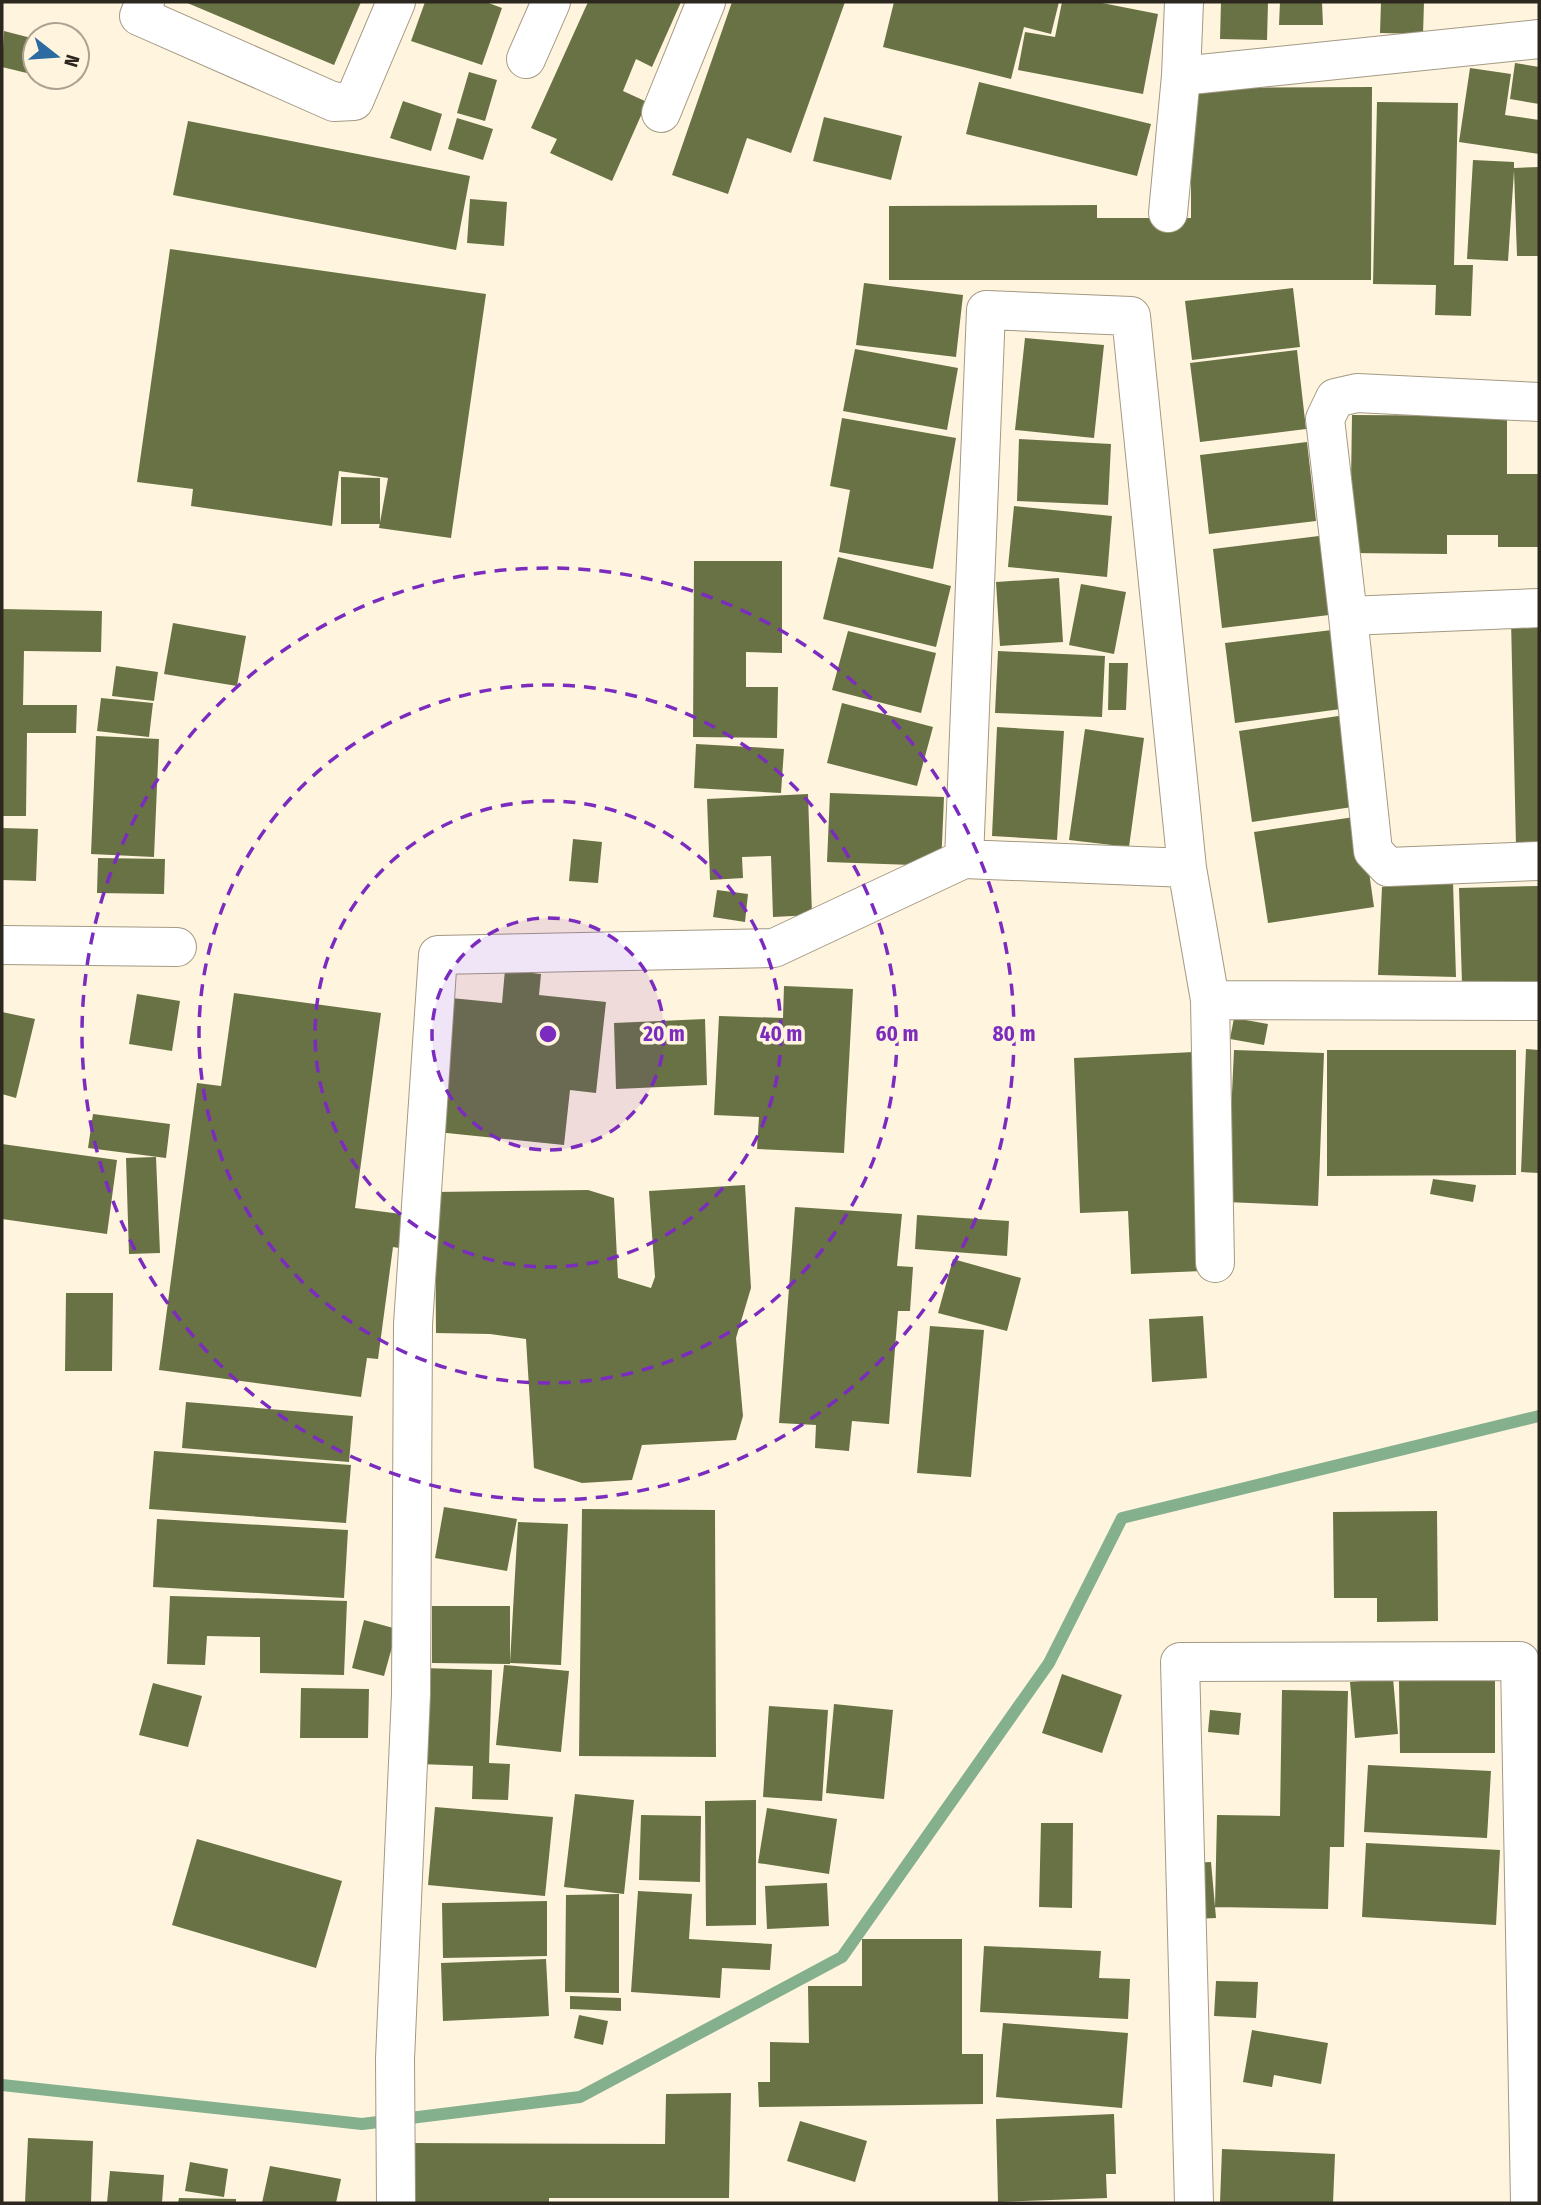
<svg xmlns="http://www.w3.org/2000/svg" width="1541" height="2205" viewBox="0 0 1541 2205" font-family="'Fira Sans Condensed',sans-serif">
	<rect width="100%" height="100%" fill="#fff4dd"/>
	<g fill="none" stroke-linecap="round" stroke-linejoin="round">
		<path stroke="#84b08e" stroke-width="12" d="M2,2085L362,2124L580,2097L842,1957L1049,1663L1122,1518L1539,1416"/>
	</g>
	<path fill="#687244" d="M185,2H361L334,65Z
		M425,2H486L502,8L482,65L411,41Z
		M588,2H681L652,67L636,59L623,91L647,102L612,181L550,153L557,139L531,128Z
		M732,2H845L791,153L747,138L728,194L672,175Z
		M894,2H1059L1051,34L1024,27L1011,79L883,47Z
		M1062,2H1097L1158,14L1143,94L1018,70L1025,32L1055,37Z
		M1221,2H1268L1267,40L1220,39Z
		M1280,2H1322L1323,25H1279Z
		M1381,2H1424L1423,34L1380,33Z
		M4,31L35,39V75L2,67Z
		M1515,63L1539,67V104L1510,99Z
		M1470,68L1511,74L1505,115L1539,120V154L1459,142Z
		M469,72L497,80L485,121L457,113Z
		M979,82L1151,124L1137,176L966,134Z
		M1372,87L1371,280H889V206L1097,205V218H1191V88Z
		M403,101L442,114L431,151L390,138Z
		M1377,102L1458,103L1454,265H1473L1471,316L1435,315L1436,285L1373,284Z
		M824,117L902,136L891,180L813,161Z
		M457,118L493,129L483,160L448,149Z
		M188,121L470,176L456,250L173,195Z
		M1473,160L1514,162V168L1539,167V256H1517L1514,171L1508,261L1467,259Z
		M470,199L507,202L504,246L467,243Z
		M170,249L486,294L451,538L379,528L388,478L339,471L332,526L191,506L193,489L137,482Z
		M864,283L963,295L956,357L856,345Z
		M1293,288L1300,347L1192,360L1185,301Z
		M1025,338L1104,345L1094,438L1015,430Z
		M855,349L958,368L947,430L843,411Z
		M1297,350L1306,429L1200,442L1190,363Z
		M1352,415L1507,416V474H1539V547H1498V535H1447V554L1350,553Z
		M842,418L956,438L933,569L839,552L850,490L830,486Z
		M1019,439L1111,444L1108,505L1017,501Z
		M1307,442L1316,521L1209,534L1200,455Z
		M341,477L380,478V524H341Z
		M1014,506L1112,516L1107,577L1008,567Z
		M1319,536L1329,615L1222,628L1213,549Z
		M838,557L951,586L936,647L823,619Z
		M694,561H782V653L746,652V687H778L777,738L693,737Z
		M1059,578L1063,642L1000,646L996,582Z
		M1081,584L1126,592L1114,654L1069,645Z
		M2,609L102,611L101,652L24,651L23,705H77L76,733H27L26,816H2Z
		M1511,619H1539V845L1516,846Z
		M173,623L246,636L237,686L164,674Z
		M1332,630L1341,709L1235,723L1225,643Z
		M848,631L936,653L921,713L832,690Z
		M998,651L1105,656L1102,717L995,713Z
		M1109,663H1128L1126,710H1108Z
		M116,666L158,672L154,701L112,696Z
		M101,698L153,703L149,737L97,731Z
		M842,703L933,727L917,786L827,763Z
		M1345,715L1359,806L1252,822L1239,731Z
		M997,727L1064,731L1057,840L992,836Z
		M1085,729L1144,738L1129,847L1069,840Z
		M96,736L159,739L154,857L91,854Z
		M696,744L784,749L781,793L694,788Z
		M830,793L944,797L941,866L827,862Z
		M808,794L812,915L773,917L771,856L742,857L743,878L710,880L707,799Z
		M1361,816L1374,907L1268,923L1254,832Z
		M2,828L38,829L36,881L2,880Z
		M573,839L602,842L598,883L569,881Z
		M98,858L165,859L164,894L97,893Z
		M1453,882L1456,977L1378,975L1382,887Z
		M1538,886L1539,981L1462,983L1459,888Z
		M717,890L748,894L745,922L713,917Z
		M505,970L541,974L539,995L606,1002L596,1093L570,1090L564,1145L437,1132L451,998L502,1003Z
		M784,986L853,989L844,1153L757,1149L759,1117L714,1115L719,1016L783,1018Z
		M234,993L381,1013L355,1208L416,1216L412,1250L393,1247L378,1359L367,1358L361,1397L159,1370L197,1083L221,1086Z
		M137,994L180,1001L172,1051L129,1044Z
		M2,1012L35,1019L16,1098L2,1094Z
		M1234,1018L1268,1024L1264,1045L1230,1039Z
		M705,1019L707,1085L616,1089L614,1023Z
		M1526,1049L1539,1050V1173L1521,1172Z
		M1234,1050L1324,1053L1318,1206L1227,1202Z
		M1327,1050H1516V1175L1327,1176Z
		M1194,1052L1202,1271L1131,1274L1128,1211L1080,1213L1074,1058Z
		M93,1114L170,1124L166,1158L88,1148Z
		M2,1144L117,1160L107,1234L2,1219Z
		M156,1157L160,1253L129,1254L126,1158Z
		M1433,1179L1476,1185L1473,1202L1430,1194Z
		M745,1185L751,1288L736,1338L743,1416L736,1440L642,1445L632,1480L582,1483L534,1468L526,1339L490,1334L436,1333L435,1192L588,1190L614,1198L618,1278L651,1288L655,1277L649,1191Z
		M795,1207L902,1214L897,1266L913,1267L910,1311H898L889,1424L852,1421L849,1451L815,1448L816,1425L779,1423Z
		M917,1215L1009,1221L1007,1256L915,1249Z
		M953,1259L1021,1278L1007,1331L938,1313Z
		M66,1293H113L112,1371H65Z
		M1203,1316L1207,1378L1152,1382L1149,1319Z
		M930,1326L984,1330L971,1477L917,1473Z
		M186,1402L353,1416L349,1462L182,1448Z
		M154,1451L351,1465L346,1523L149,1509Z
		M444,1507L517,1519L507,1571L435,1558Z
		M582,1509L715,1510L716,1757L579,1756Z
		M1437,1511L1438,1621L1377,1622V1598H1334L1333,1512Z
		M157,1519L348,1530L344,1598L153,1587Z
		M518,1522L568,1524L561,1665L510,1663Z
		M170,1596L347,1601L344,1675L260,1673V1637L207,1636L205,1665L167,1664Z
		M432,1606H510V1664L432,1663Z
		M364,1620L397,1629L384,1676L352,1668Z
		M504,1665L569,1671L561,1752L496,1745Z
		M422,1668L492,1670L489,1763L510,1764L508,1800L472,1799L473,1766L419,1764Z
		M1062,1674L1122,1695L1102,1753L1042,1733Z
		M1393,1678L1398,1734L1355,1738L1350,1682Z
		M1399,1680H1495V1753H1400Z
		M153,1683L202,1696L188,1747L139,1735Z
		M301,1688L369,1689L368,1738H300Z
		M1282,1690L1348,1691L1344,1847H1330L1328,1909L1215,1907L1217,1815L1280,1816Z
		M834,1704L893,1710L884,1799L826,1793Z
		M769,1706L828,1710L822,1801L763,1797Z
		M1210,1710L1241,1713L1239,1735L1208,1732Z
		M1368,1765L1491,1771L1487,1838L1364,1832Z
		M575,1794L634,1800L624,1894L564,1887Z
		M756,1800V1925L706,1926L705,1801Z
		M435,1807L553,1817L545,1896L428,1885Z
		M767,1808L837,1819L829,1874L758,1863Z
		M641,1815L701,1816L700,1882L639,1880Z
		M1041,1823H1073L1072,1908L1039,1907Z
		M197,1839L342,1881L316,1968L172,1925Z
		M1366,1843L1500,1850L1496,1925L1362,1917Z
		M1211,1862L1216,1918L1193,1919L1189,1863Z
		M827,1883L829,1926L767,1929L765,1886Z
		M638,1891L692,1894L689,1939L772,1944L770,1970L722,1968L720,1998L631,1992Z
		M619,1894V1993L565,1992L566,1895Z
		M547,1901V1956L443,1958L442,1903Z
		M862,1939H962V2054H983V2104L759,2107L758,2082H770V2042L809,2043L808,1986H862Z
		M984,1946L1101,1951L1099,1978L1130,1979L1128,2019L980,2012Z
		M546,1959L549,2016L443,2021L441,1963Z
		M1216,1981L1258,1982L1256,2018L1214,2016Z
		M570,1996L621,1998V2011L570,2009Z
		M579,2015L608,2021L603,2045L574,2038Z
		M1003,2023L1128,2033L1122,2108L996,2097Z
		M1252,2030L1328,2043L1321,2084L1274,2075L1272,2087L1243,2082Z
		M731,2093L729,2198H549V2203H408V2143L665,2144L666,2094Z
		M1114,2114L1116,2174H1106L1107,2198L998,2202L996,2119Z
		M800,2121L867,2141L855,2182L787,2161Z
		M28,2138L93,2141L91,2203H25Z
		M1222,2149L1335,2154L1333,2203H1220Z
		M190,2162L228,2169L224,2197L185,2191Z
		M270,2166L341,2179L336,2203H262Z
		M110,2171L164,2175L162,2203H107Z
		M179,2198L236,2199V2203H178Z"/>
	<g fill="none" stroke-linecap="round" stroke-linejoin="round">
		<g stroke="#a39984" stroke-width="40">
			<path id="minor" d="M145,2L139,16L334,102L354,101L396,2
				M1184,2L1181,76L1539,39
				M526,59L551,2
				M661,113L706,2
				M1168,213L1181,76
				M1539,608L1348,616L1373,851L1388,867L1539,861
				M1348,616L1325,419L1335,398L1357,393L1539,402
				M1187,868L964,859L986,310L1131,316L1187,868L1210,1000L1539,1001
				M2,945L177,947
				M1210,1000L1215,1263
				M396,2203L395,2059L411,1694L413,1324L438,955L774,948L964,859
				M1194,2203L1180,1662L1520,1661L1530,2203"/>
		</g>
		<use href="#minor" stroke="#fff" stroke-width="38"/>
	</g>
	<circle cx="548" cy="1034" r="116" fill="#7b2cbf" fill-opacity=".12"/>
	<g fill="none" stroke="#7b2cbf" stroke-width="3.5" stroke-dasharray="12 9">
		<circle cx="548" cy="1034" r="116"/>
		<circle cx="548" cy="1034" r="233"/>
		<circle cx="548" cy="1034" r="349"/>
		<circle cx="548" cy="1034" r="466"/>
	</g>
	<circle cx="548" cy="1034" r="10" fill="#7b2cbf" stroke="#fff4dd" stroke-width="3.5"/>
	<g font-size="21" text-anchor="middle" font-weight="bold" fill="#7b2cbf" stroke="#fff4dd" stroke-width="7" stroke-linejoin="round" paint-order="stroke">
		<text x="664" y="1041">20 m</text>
		<text x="781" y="1041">40 m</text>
		<text x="897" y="1041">60 m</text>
		<text x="1014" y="1041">80 m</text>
	</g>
	<rect width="1541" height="2205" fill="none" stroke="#2c2820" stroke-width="7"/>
	<g transform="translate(56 56) rotate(107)"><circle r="33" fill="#fff4dd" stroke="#aba291" stroke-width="2"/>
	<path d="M0-5L12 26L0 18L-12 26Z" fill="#2c6ba2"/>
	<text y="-10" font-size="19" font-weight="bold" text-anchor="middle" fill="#2c2820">N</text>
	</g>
</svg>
